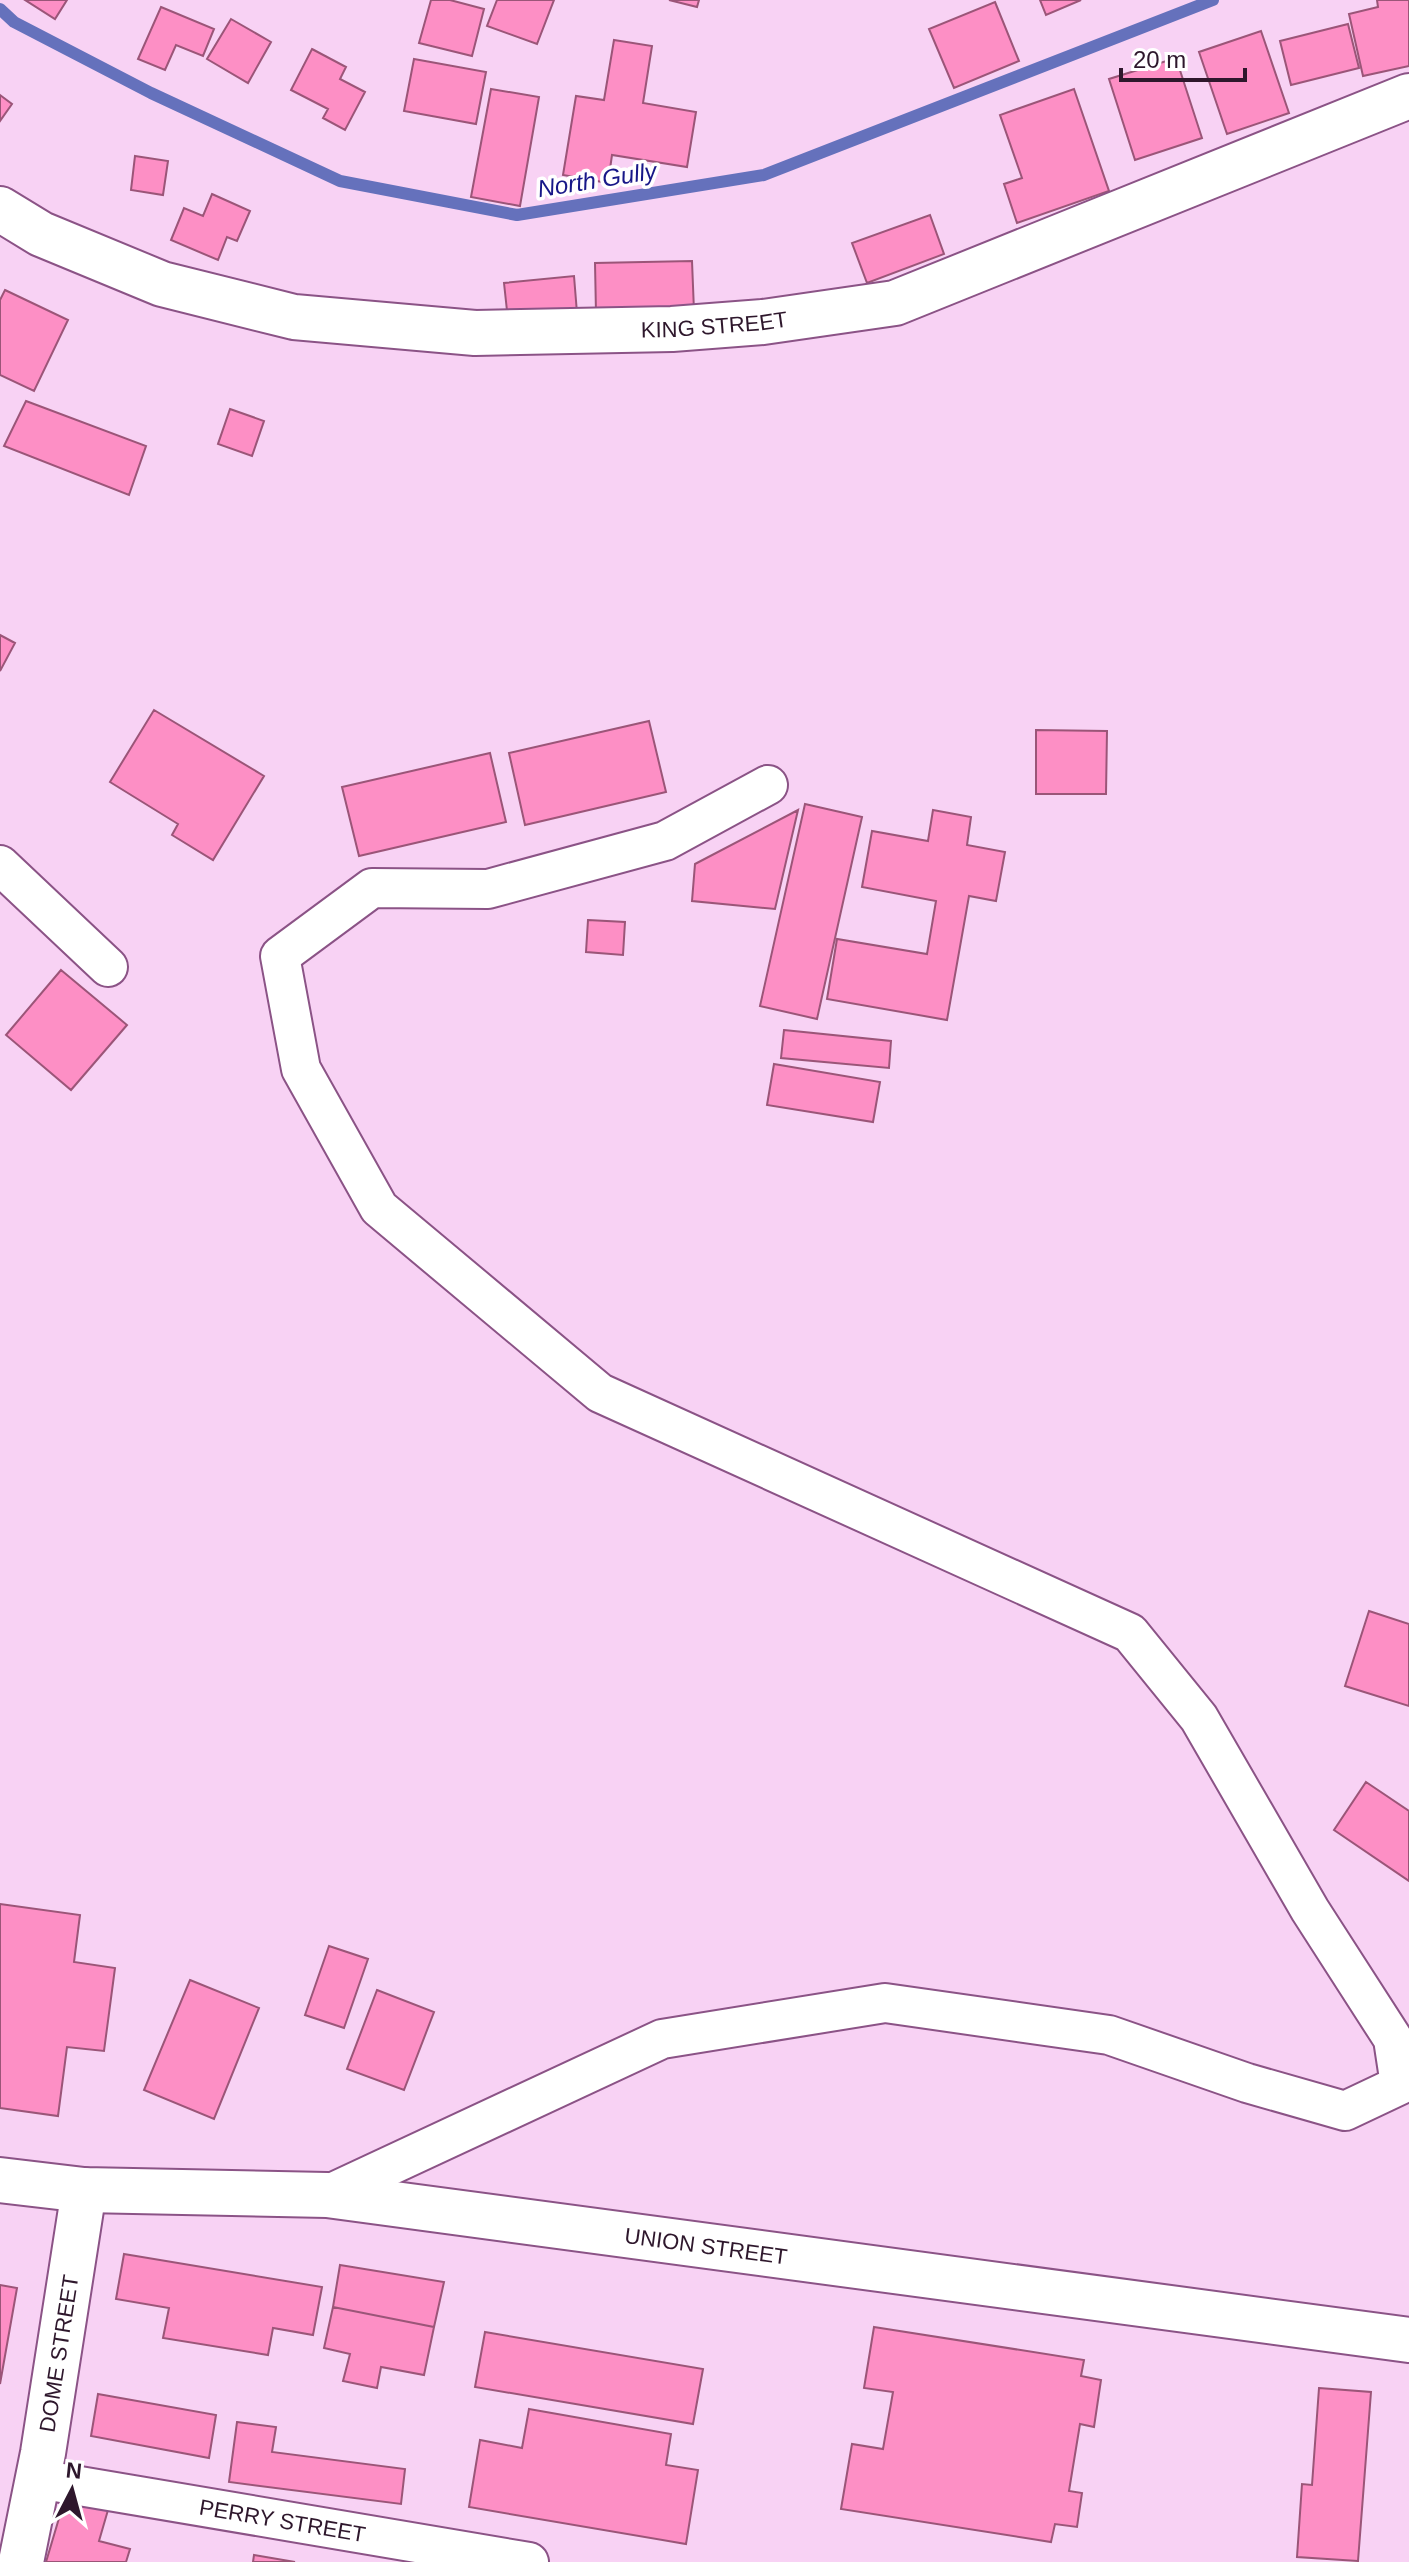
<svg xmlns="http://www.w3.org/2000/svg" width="1409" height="2562" viewBox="0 0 1409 2562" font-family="Arial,sans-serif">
	<rect width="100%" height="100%" fill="#f8d2f4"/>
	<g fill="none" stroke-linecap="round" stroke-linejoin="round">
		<path stroke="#6571bc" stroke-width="12" d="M0,9L14,22L151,93L340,181L517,215L764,175L1213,0"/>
	</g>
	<path fill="#fd8fc5" stroke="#9b5578" stroke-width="2" d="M25,0H67L55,19Z
		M431,0H450L484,9L472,56L419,43Z
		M497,0H554L537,44L487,26Z
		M669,0H699L697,7Z
		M1040,0H1081L1046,15Z
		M1377,0H1409V66L1363,76L1349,14L1378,7Z
		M995,2L1019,61L954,88L929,29Z
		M161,7L214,29L203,56L176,45L165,70L138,59Z
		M231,19L271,42L248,83L207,59Z
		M1348,24L1359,68L1291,85L1280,41Z
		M1261,31L1289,113L1227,134L1199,52Z
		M614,40L652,46L643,103L696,112L687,167L612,155L608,183L563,175L576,96L604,100Z
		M312,49L346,67L340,79L365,92L345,130L323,118L328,109L291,90Z
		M1176,58L1202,138L1135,160L1109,79Z
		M414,59L486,72L476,124L404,111Z
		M491,89L539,97L520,206L471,197Z
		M1074,89L1109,191L1017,223L1004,184L1022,178L1000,115Z
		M0,95L12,104L0,121Z
		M135,156L168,161L163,195L131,190Z
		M212,194L250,211L237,241L227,237L218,260L171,240L184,208L203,216Z
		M930,215L944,254L867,283L852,243Z
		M692,261L694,311L596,313L595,263Z
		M574,276L577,313L508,320L504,283Z
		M5,290L68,320L34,391L0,375V300Z
		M26,401L146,446L129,495L4,446Z
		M230,409L264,421L252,456L218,444Z
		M0,635L15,643L0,671Z
		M154,710L264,776L213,860L172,835L178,824L110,782Z
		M649,721L666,792L525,825L509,753Z
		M1036,730L1107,731L1106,794H1036Z
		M490,753L506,822L359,856L342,787Z
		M805,804L862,817L817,1019L760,1006Z
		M798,810L775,909L692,901L695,864Z
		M933,810L971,817L967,845L1005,852L996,901L969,896L947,1020L827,999L837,939L927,954L936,901L862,887L872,831L928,841Z
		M588,920L625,922L623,955L586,952Z
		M61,970L127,1025L71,1090L6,1035Z
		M784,1030L891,1041L889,1068L781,1058Z
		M774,1064L880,1082L873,1122L767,1105Z
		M1369,1611L1409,1624V1706L1345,1686Z
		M1366,1782L1409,1811V1881L1334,1830Z
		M0,1904L80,1915L74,1962L115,1968L104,2051L67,2047L58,2116L0,2108Z
		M329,1946L368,1959L344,2028L305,2015Z
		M190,1980L259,2008L214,2119L144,2090Z
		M377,1990L434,2012L404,2090L347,2069Z
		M124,2254L322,2287L313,2335L273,2328L268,2355L163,2338L169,2308L116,2299Z
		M340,2265L444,2282L434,2327L333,2307Z
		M0,2285L17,2288L0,2384Z
		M333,2307L434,2327L424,2375L381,2367L377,2388L343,2381L350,2354L324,2348Z
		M874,2327L1084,2360L1081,2376L1101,2380L1094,2427L1080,2424L1069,2491L1082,2493L1077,2527L1055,2524L1051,2542L841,2509L852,2444L883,2449L893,2392L864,2388Z
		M485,2332L703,2369L693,2424L475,2387Z
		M1319,2388L1371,2392L1358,2561L1297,2557L1302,2484L1312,2485Z
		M98,2394L216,2415L209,2458L91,2436Z
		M529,2409L671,2434L666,2465L698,2470L686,2544L469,2507L480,2440L522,2448Z
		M237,2422L276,2427L272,2452L405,2469L401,2504L229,2482Z
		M65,2498L108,2510L99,2541L130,2549L126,2562H46Z
		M254,2555L295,2562H253Z"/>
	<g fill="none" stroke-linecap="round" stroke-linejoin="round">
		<g stroke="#8b5386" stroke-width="42">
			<g id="street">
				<path d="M0,865L108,967"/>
				<path d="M327,2195L662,2039L885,2003L1109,2035L1247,2083L1345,2111L1400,2085L1393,2039L1310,1910L1199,1718L1130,1633L600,1393L379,1208L301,1069L280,956L372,888L488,889L665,841L768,785"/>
				<path id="s1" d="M38,2479L529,2562"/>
			</g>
		</g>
		<g stroke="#8b5386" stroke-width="48">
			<g id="secondary">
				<path id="s2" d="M0,209L41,234L162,284L294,317L475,333L672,329L763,322L895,303L1409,96"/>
				<path id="s3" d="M0,2180L84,2190L327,2195L1409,2340"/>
				<path id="s4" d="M21,2562L43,2453L84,2190"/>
			</g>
		</g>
		<use href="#street" stroke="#fff" stroke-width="38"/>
		<use href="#secondary" stroke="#fff" stroke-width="44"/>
	</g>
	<g text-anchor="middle" stroke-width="7" stroke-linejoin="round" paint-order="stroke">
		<g font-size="22" fill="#2e172c" stroke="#fff">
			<text dy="8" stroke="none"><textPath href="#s2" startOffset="736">KING STREET</textPath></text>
			<text dy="8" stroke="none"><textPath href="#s3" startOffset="710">UNION STREET</textPath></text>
			<text dy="8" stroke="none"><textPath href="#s4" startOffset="212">DOME STREET</textPath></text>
			<text dy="8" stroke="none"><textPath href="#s1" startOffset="248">PERRY STREET</textPath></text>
		</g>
		<g font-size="24" font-style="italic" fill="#171788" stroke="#fff">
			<text transform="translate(597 180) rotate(-9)" y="8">North Gully</text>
		</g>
	</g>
	<g transform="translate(72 2490) rotate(6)" stroke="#ffffff" stroke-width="6" paint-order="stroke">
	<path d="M0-6L14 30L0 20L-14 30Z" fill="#2e172c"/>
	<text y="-12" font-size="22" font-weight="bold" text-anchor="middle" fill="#2e172c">N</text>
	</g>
	<path d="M1121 68v12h124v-12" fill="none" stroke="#2e172c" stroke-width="4"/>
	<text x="1133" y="68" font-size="24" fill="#2e172c" stroke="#ffffff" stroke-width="6" paint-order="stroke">20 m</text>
</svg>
